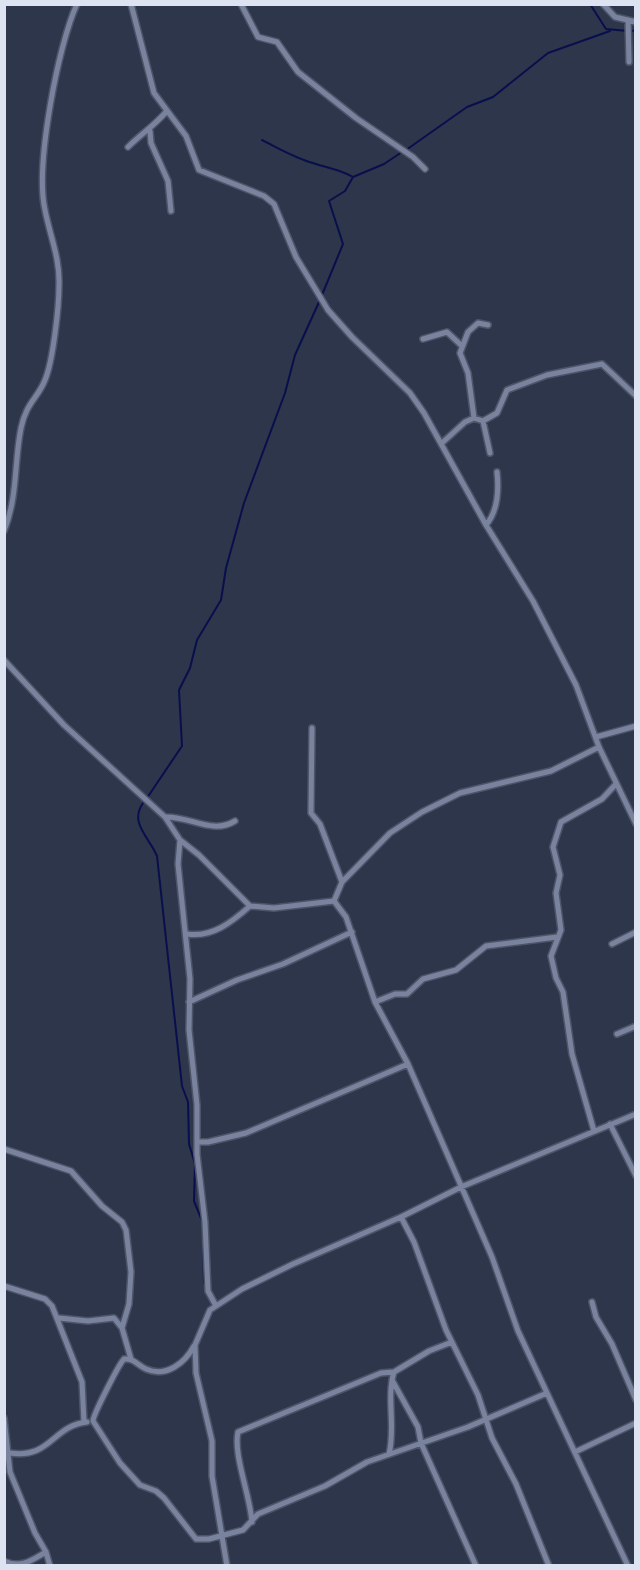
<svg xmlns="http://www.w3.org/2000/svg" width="640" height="1570" viewBox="0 0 640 1570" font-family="Ubuntu,sans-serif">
	<rect width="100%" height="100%" fill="#2e364c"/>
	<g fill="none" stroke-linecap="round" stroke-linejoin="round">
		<path stroke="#090f4c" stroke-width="2" d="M590,4L606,29L628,31
			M632,31L636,30
			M262,140C278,148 295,158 313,163C327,168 339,169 353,177
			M406,150L467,107L493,97L548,53L610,31
			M322,295L343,244L329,201L345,191L353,177L384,164L402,152
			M147,798L182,746L179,690L190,668L197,640L221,600L226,568L244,503L285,393L295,355L319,302
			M143,803C129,823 149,837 157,856L182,1086L188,1102L189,1144L195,1164L194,1201L203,1223
			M203,1238L204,1283"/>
		<g stroke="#4e5468" stroke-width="8">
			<path id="minor" d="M131,4L154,93L186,136L199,170L264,196L274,204L296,257L328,310L352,337L410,393L424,413L486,525L533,601L576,685L599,747L636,824
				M241,4L258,37L277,42L298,72L356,118L413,157L425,169
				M603,4L615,17L636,22
				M628,20L629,62
				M150,131L151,143L168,181L171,211
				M128,147C141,134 154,126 166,112
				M423,339L447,332L462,346
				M474,418L468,373L460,353L468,332L478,323L488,325
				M483,421L490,453
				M442,443L465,422L474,418L483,421L497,413L507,390L547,375L602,364L636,396
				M486,525C498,511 499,491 497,472
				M4,531C18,497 14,462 21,428C26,403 38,398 45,380C53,361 59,307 59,285C60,258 50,236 45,210C35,166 58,45 77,4
				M4,660L64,725L165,817L180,840L199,855L250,906L274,908L334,901L346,917L375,1002L408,1064L492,1257L518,1331L628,1566
				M312,728L311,813L320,824L342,882
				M596,737L636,726
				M165,817C190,816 212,835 235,821
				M180,840L178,864L190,979L189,1030L197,1105V1154L205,1222L208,1291L216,1306
				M334,901L342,882L390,833L422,812L460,793L551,771L599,747
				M187,934C212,938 232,922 250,906
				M612,944L636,932
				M189,1002L237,980L283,964L352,932
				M375,1002L395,994H407L423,979L456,970L486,946L557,937
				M617,1034L636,1026
				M610,1124L636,1176
				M594,1131L572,1054L563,992L556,978L551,956L561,930L556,893L560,875L553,847L561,822L602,799L616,784
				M197,1142H208L246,1133L408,1064
				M4,1149L71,1171L102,1206L122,1222L126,1230L131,1272L129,1304L122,1328
				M401,1217L414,1242L446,1330L478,1395L492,1438L516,1484L549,1566
				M4,1286L45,1299L52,1306L82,1382L84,1422
				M592,1302L596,1317L612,1344L636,1400
				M59,1318L88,1321L114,1318L122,1328L131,1359
				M194,1346C185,1363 166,1378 146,1369C137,1365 134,1358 124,1359C119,1364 93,1415 93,1421L120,1463L140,1485L156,1491L164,1498L196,1539H209L243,1530L258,1514L325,1486L367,1462L468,1427L547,1393
				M392,1380L418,1427L421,1443L476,1566
				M4,1418L10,1472L35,1533L46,1552L50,1566
				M575,1452L636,1423
				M10,1453C51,1459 52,1426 87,1422
				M389,1454C396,1427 386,1398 394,1372L429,1351L452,1342
				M252,1522C250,1495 233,1454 238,1432L381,1373L394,1372
				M4,1561C21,1569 32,1560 46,1552
				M227,1566L212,1476V1441L196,1373L195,1345L210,1310L242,1289L293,1264L401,1217L461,1187L636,1114"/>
		</g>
		<use href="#minor" stroke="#79839d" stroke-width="5"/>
	</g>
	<rect width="640" height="1570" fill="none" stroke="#dee3f2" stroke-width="12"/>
</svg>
